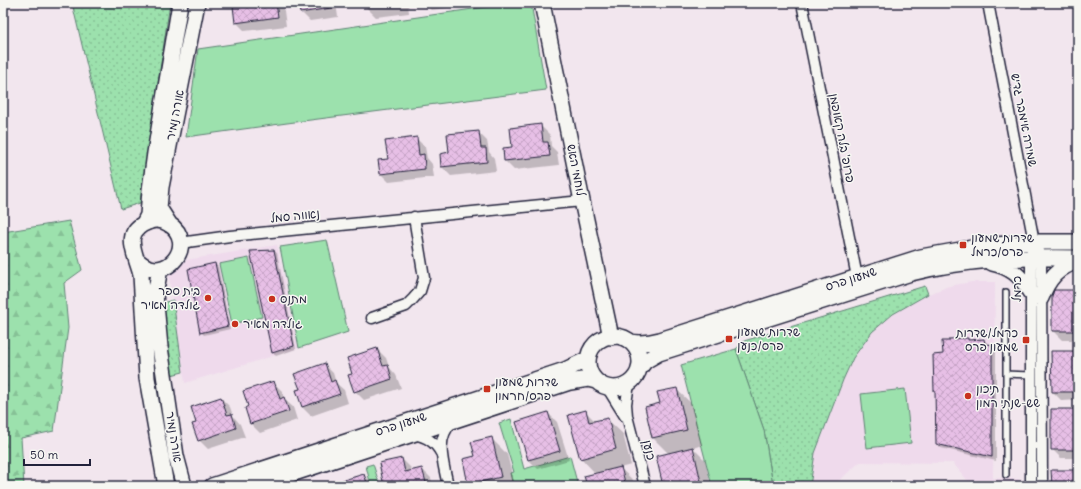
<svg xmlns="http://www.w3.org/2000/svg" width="1081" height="489" viewBox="0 0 1081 489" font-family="Delius,'Playpen Sans Hebrew',sans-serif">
	<defs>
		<pattern id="grass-dots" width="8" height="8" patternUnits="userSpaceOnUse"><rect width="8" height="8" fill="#9ce1ad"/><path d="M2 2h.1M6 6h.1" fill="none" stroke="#86c196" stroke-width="1.8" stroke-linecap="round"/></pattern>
		<pattern id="forest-firs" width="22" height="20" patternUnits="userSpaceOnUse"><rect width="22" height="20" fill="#9ce1ad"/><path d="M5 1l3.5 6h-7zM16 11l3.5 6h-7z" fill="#86c196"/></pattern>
		<pattern id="building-cross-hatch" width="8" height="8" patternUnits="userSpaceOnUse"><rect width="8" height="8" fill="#e7bfe6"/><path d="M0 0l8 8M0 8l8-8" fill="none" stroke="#c6a4c6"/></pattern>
	</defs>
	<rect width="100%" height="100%" fill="#f2e6ee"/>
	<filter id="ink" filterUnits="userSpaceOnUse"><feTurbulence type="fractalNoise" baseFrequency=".025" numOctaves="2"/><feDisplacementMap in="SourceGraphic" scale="8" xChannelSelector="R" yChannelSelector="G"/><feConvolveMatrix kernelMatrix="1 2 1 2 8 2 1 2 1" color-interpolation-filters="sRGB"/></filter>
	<g filter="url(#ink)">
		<path fill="#efdaec" d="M277,245L299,348L185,383L169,276L186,260Z
			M971,282H995L993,478L1019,479V486H972L953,463L860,462L833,486H810L815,453L843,380L853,358L872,332L893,314L924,296L949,286Z"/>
		<path fill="url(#grass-dots)" stroke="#5f8274" d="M72,3H170L140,203L121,209Z
			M925,286L928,294L893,314L872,332L853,358L843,380L815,453L810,486H773L764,430L736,349L744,341Z
			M173,300L183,372L164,377L155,305Z"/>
		<path fill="url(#forest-firs)" stroke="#5f8274" d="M69,221L82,270L64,283L68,328L54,431L21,438L24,486H3V232Z"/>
		<path fill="#9ce1ad" stroke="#5f8274" d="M514,3H531L546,90L287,123L186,137L198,49Z
			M327,240L348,332L299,348L280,247Z
			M249,258L262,317L232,324L219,264Z
			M736,349L764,430L773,486H712L681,365Z
			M905,389L911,443L867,448L861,394Z
			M511,419L524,469L570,456L578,486H513L510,473L514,472L499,423Z
			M373,464L380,486H371L366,466Z"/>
		<path fill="#0003" d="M238,3H283L286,26L245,31L236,22Z
			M299,3H336L338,17L310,21L301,12Z
			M362,3H408L409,13L376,17Z
			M424,3H463L464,6L431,10Z
			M541,126L550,135L551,146L557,152L559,165L514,170L505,161Z
			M478,132L487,141L489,152L494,158L496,171L451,176L442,167L450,153Z
			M416,138L425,147L427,158L432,164L434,177L389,182L380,173L389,160Z
			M274,251L277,253L296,349L276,356L273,353L251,252Z
			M215,264L218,267L230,329L204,335L201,332Z
			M1078,291V340H1062L1053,331Z
			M968,339L970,341L984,340L996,350V461L941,448L937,444L944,355Z
			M377,349L386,358L389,367L396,375L401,388L364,400L355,391Z
			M1078,352V400L1062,401L1053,392Z
			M324,364L333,373L336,383L344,390L348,403L311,416L302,407L301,390Z
			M273,382L282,391L285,400L293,407L297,420L260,433L251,424L246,408Z
			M676,389L692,404L702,445L693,448L705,460L711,486H664L669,454L653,438L646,408L661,404Z
			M221,398L230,407L233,416L240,424L245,437L208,449L199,440L197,423Z
			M1078,410V458H1061L1052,449Z
			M585,411L596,422L607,419L623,434L631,465L620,468L633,480L634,486H588L596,474L581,458Z
			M548,413L557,422L569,460L538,469L529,460L517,422Z
			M492,439L507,454L515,486H471L469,484L476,457Z
			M402,459L411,468L412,471L422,469L431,478L433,486H385Z
			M364,475L370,481L371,486H330Z"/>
		<path fill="url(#building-cross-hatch)" stroke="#22223b" d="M237,3H276L278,17L235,23L233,6H237Z
			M298,3H337V7L300,13Z
			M541,124L543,142H548L550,156L504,161L503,148L512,147L510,128Z
			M479,131L481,148H486L487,162L441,167L440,154L449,152L447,134Z
			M417,137L419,155L424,154L425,169L380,174L378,160L388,159L385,141Z
			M274,250L294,346L272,353L250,251Z
			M215,263L228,326L200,333L188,269Z
			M1054,290H1078V331H1052V296Z
			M968,338V340L984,339L985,345L992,344V457L936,444L935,391H934L933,355L943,354L942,341H949V339Z
			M377,348L383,366L388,365L392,379L354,392L348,375L352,374L347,358Z
			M1051,351H1078V392H1052Z
			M325,363L331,382L335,380L340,394L302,407L296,390L300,389L294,374Z
			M274,381L280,399L284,397L289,411L250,424L245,408L248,406L243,391Z
			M677,388L687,430L652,438L645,407L660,403L657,392Z
			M221,397L227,415L232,414L236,428L198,441L192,424L196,423L191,407Z
			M1051,409H1078V450H1051Z
			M586,410L589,422L608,418L616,449L580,459L568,415Z
			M548,412L560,451L528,460L516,422Z
			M492,437L501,477L468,485L463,459L475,456L471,442Z
			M693,447L701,482L683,486H663L656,456Z
			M402,458L405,472L422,468L427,486H384L379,463Z
			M621,467L626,486H587L584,476Z
			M1051,470H1078V486H1052Z
			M364,474L368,486H330V484Z"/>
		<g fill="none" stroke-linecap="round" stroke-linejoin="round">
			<g stroke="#22223b" stroke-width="8">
				<path id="lane" d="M1006,374L1031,375
					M1006,475V292"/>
			</g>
			<g stroke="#22223b" stroke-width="13">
				<path id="street" d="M802,3L857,277
					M988,3L1034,242L1041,258L1042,486
					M180,243L230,236L582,201
					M1031,253V486
					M372,318L406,306L413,299L420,291L424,278L414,217
					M629,383L626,404L627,416L645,486
					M607,387L625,416
					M414,434C427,437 435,442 441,453
					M448,486C444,464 434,440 452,422"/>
			</g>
			<g stroke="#22223b" stroke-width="18">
				<path id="secondary" d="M542,3L582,201L611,337
					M144,223L148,215L150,190L155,153L180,3
					M170,225L159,208L161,187L197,3
					M138,261C167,287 198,242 169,224C163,220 155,219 148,222C120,232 137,256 141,275L147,378L166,486
					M992,263C1010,267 1021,275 1030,292
					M160,269L155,294L160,347L176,456L184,486
					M1041,298C1048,279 1058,267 1078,261
					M588 362a26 26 0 1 1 52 0a26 26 0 1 1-52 0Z
					M630,342C641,344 649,343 660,340L921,257L983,246L1034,242H1078
					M639,369L645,361L659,353L911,273C968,259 1019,257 1078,258
					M212,486L565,370L588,359
					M255,486L570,382L588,379L596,381"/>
			</g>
			<use href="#lane" stroke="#f6f6f2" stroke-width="5"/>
			<use href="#street" stroke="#f6f6f2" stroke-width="10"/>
			<use href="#secondary" stroke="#f6f6f2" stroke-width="15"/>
		</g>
	</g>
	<g fill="#c8321e" stroke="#f6f6f2" stroke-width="1.5">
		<rect x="959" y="241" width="8" height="8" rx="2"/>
		<circle cx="208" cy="298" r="4"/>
		<circle cx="272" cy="299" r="4"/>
		<circle cx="235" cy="324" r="4"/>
		<rect x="725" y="335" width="8" height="8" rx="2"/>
		<rect x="1022" y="336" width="8" height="8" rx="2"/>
		<rect x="483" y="385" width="8" height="8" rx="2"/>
		<circle cx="968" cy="396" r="4"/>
	</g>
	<g text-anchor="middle" stroke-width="3" stroke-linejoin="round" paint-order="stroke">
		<g font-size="12" fill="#22223b" stroke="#f6f6f2">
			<text transform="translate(175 115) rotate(-79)" y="4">אורה נמיר</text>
			<text transform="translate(1024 120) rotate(79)" y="4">שמירה אימבר גדיש</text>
			<text transform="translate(842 138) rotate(79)" y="4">פרופ' בלה קאופמן</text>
			<text transform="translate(576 170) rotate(79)" y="4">לוחמי האש</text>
			<text transform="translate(295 216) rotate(-6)" y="4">נאווה סמל</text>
			<text transform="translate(851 279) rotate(-18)" y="4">שמעון פרס</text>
			<text transform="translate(1017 289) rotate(-90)" y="4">כרמל</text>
			<text transform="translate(401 424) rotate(-18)" y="4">שמעון פרס</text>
			<text transform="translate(174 437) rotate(81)" y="4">אורה נמיר</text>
			<text transform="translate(649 450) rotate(76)" y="4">כנען</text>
		</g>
		<g font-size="12" fill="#22223b" stroke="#f6f6f2" text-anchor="start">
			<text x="971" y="242">שדרות שמעון<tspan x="971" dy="14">פרס/כרמל</tspan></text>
			<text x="200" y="295" text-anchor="end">בית ספר<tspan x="200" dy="14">גולדה מאיר</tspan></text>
			<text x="280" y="303">מתנס</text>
			<text x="243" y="328">גולדה מאיר</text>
			<text x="737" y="336">שדרות שמעון<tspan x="737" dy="14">פרס/כנען</tspan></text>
			<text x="1018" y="337" text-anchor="end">כרמל/שדרות<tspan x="1018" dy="14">שמעון פרס</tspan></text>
			<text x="495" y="386">שדרות שמעון<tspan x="495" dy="14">פרס/חרמון</tspan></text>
			<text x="976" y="393">תיכון<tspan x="976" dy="14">שש-שנתי רמון</tspan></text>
		</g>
	</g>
	<rect width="1081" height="489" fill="none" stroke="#f6f6f2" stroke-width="16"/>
	<rect x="8" y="8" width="1065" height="473" fill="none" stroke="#22223b" stroke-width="1.5" filter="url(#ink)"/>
	<path d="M24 459v6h66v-6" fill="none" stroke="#22223b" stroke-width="2"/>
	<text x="30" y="459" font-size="12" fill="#22223b" stroke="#f6f6f2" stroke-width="3" paint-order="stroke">50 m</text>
</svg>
